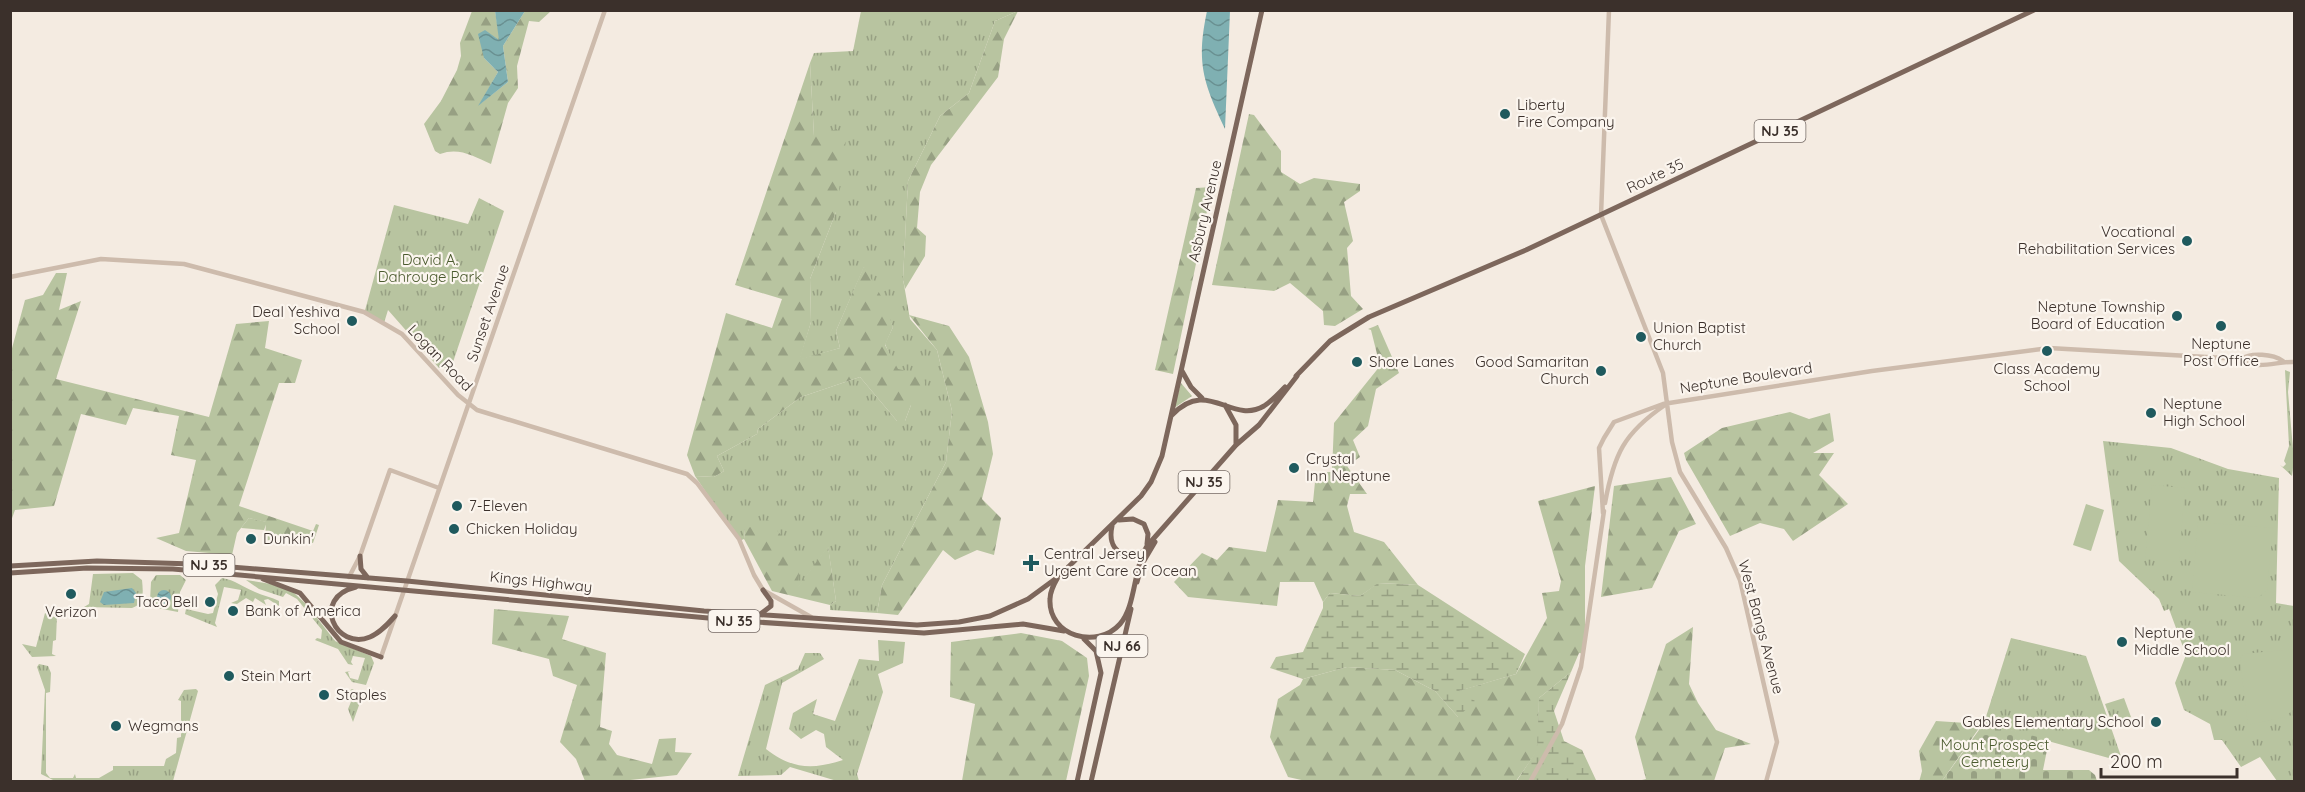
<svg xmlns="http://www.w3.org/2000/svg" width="2305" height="792" viewBox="0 0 2305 792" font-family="Quicksand,sans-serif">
	<defs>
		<pattern id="grass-tufts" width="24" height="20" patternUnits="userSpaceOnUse" patternTransform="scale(1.5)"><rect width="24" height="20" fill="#b8c4a0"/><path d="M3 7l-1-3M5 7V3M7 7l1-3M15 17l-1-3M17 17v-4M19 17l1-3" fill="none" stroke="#97a083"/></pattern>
		<pattern id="forest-firs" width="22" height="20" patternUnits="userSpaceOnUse" patternTransform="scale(1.5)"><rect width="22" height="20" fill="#b8c4a0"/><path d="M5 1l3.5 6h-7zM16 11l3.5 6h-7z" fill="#97a083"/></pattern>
		<pattern id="wetland-marsh" width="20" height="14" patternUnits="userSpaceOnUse" patternTransform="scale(1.5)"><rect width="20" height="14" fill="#b8c4a0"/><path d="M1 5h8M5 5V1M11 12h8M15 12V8" fill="none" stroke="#97a083"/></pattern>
		<pattern id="cemetery-stones" width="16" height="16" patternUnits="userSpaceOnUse" patternTransform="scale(1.5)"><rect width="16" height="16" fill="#b8c4a0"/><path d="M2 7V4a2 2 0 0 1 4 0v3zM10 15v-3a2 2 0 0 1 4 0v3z" fill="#97a083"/></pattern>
		<pattern id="water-waves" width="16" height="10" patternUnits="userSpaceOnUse" patternTransform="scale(1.5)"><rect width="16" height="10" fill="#7fb0b2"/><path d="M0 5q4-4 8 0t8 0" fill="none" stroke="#699091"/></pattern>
	</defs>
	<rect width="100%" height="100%" fill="#f4ebe1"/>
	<path fill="url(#grass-tufts)" d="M861,11H1018L995,21L969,93L940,116L908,181L903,279L910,319L937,350L952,411L946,462L882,585L877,613L830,610V605L836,601L828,547L798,588L745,529L744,539L739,541L695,476L714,477L724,471L717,456L757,434L758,429L801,397L860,377L897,421H905L911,405L885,344L893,327L864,267L836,331L840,348L799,360L811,322L810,279L836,212L814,136L810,63L814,53L853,51Z
		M479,198L504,211L451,368H439L388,310L384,323L364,314L394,205L468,224Z
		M2285,370L2290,372L2288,392L2294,460L2292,476L2280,465L2283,467L2286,464L2284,461L2289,446Z
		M1181,383L1192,396L1174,408Z
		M2103,441L2171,448L2228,469L2279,478L2276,603L2294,606V781H2277L2260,757L2241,767L2222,740H2214L2210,724L2184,710L2175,683L2186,655L2169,609L2164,611L2159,599L2119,561Z
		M249,518L267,522L264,530L241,528Z
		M133,573L142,580C143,591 145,604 132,608L84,607L89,604L93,574Z
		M156,575H180L186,580L180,592L178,612L157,608L150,601L151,582Z
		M222,578C235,580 243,587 255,592C263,596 272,597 279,601V606L268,599L264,600L266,605L255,598L253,602L246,598L237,604L231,603L238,600L241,590L224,587L215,623L217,627L185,614L186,609L208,614L213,613L218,594L215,585Z
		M246,580L271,584L293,592L307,605L335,641L371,656L374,663L366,685L352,682L345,672L351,671L348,672L350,678L358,680L365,658L353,656L351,662L353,665L348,664L338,649L315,640L317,638L321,639L322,630L297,599L286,593L283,597L259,589Z
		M45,613L54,617L57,615L56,640L53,641L52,654L56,656L32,657L22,644L36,647Z
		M2011,638L2086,656L2123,762L1984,723Z
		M878,640L905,642L903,663L878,674L883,692L857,774L859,781H837L790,767L781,775L738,776L765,685L798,669L805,653H820L824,659L782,683L766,749C792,769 812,770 843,760L826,747L824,734L816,730L801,739L789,729L793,713L817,699L813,714L835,721L859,659L879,661Z
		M39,664L48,666L51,673L50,692L46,693V773L50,778H73L75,774L76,778H99L113,770V766H164L166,759L176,753L177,738L181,737V701L178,700L184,690L196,689L198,691L173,781H55L41,774L45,690L37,667Z
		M352,689L363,694L353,722L348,709L355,692L349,691Z
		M2124,698L2131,717L2112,723L2105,704Z"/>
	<path fill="url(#forest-firs)" d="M472,11H495L500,40L484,58L498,72L480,104L508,82L503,46L525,11H551L539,22L529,21L517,66L518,88L508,103L491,164C473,156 459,147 440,154L435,151L424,124L441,101L457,70L461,56L460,43Z
		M1018,11L1004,39L998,77L931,165L920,192L917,228L926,236L925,256L905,289L903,279L908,181L940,116L969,93L995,21Z
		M810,63L814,136L837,129L846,140L836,212L810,279L811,322L800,359L840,348L836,331L864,266L881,296L893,327L885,345L898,369L921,374L925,382L924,397L911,405L905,421H897L860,377L801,397L758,429L757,434L717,456L724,471L714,477L695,476L687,455L726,313L772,328L782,299L735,285Z
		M1249,114L1254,115L1281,151V172L1300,184L1314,178L1360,184V191L1344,202L1353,241L1347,248L1351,296L1363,309L1335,326L1324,325L1323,311L1290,283L1274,291L1212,285Z
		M1212,187L1173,374L1155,370L1196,188Z
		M56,273H67L59,310L81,301L56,379L209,417L236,324L269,321L265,348L302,360L295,383H279L239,506L313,531L316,524L319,525L313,543C295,539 282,536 265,541L266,522L249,518L237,533L232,555L186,551L156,538L179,533L196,460L171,455L179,416L133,408L126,425L81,414L54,506L15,510L11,521V352L25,300L43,295Z
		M909,315L949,326L969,357L988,422L993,454L982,499L1001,518L994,555L977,550L955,560L943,550L898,615L877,613L882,585L946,462L952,411L937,350Z
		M1378,325L1399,373L1376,389L1368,426L1353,440L1360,457L1347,466L1367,494H1350L1347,506L1354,532L1384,542L1418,585L1379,583L1360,596L1330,593L1323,602L1314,582H1280L1277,606L1188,597L1174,582L1202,553L1217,560L1229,547L1266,552L1278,500L1313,502L1316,472H1332L1334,423L1380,366L1371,330L1368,329Z
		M1790,412L1809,419L1830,413L1834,441L1813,453H1834L1819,475L1848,504L1793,541L1784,529L1760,523L1730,536L1686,460L1684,453L1722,428Z
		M1671,477L1696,524L1679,531L1652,588L1601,597L1614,486Z
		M1595,486L1585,566V654L1579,653L1571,672L1539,698L1538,750L1516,781H1306L1288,777L1270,737L1278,699L1300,685L1303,679L1347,667L1395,670L1435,691L1458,717V691L1516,674L1547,618L1542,593L1559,591L1561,581L1538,501Z
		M768,520L800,557L798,587L828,546L836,601L830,605L772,591L744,539L745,529Z
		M494,609L569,616L562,639L606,653L600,727L612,731L609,744L617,755L652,764L659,739L676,738L675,752L692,753L677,775L621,781H585L576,759L560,742L577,685L553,676L549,659L492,644Z
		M1693,627L1689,684L1698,703L1716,730L1751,744L1725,748L1714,781H1638L1646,779L1635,737L1666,644Z
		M1021,633L1062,641L1087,658L1089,676L1066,781H962L975,704L950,697L951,642Z
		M1936,721L1982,724L1942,781L1919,782L1922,771L1919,751Z"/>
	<path fill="url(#wetland-marsh)" d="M1378,583L1418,585L1525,654L1516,674L1459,691L1475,701L1458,717L1435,691L1395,670L1347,667L1303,679L1270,668L1276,657L1303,652L1323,608V602L1330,593L1360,596Z
		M1571,672L1554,711L1564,741L1582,750L1596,780L1601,781L1516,782L1537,750L1539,698Z"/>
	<path fill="url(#cemetery-stones)" d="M1984,723L2049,740L2043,770H2089L2095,775L2097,781H1942Z"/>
	<path fill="#b8c4a0" d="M2152,485L2185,488L2179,562L2145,559Z
		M2086,504L2104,510L2091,551L2073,545Z
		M2198,522L2273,528L2267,590L2258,598L2192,592Z
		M2294,649V709L2285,717L2248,725L2240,659L2243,654Z"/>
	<path fill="url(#water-waves)" d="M495,11H525L503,46L508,82L478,106L498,72L484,58L478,34L485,30L499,40Z
		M1207,11H1230L1225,129C1203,82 1196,63 1207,11Z
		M132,588L136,593L134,603L104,605L100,602L104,592Z
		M157 597a7 7 0 1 1 14 0a7 7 0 1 1-14 0Z"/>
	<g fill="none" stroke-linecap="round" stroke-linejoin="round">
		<path stroke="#cdbbac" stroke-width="4.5" d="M1609,10L1601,215L1663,373L1672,442L1680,472L1726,548L1740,580L1777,742L1766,782
			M10,277L101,259L184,264L364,312L402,334L458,395L477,410L687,474L697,483L739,539L754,575L763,590L811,617
			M2241,359C2255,371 2278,361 2294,362
			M1605,503C1614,454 1624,433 1665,405
			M1603,513L1599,448L1604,438L1614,422L1663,404L1872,371L2049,348L2241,359C2251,352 2273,354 2283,361
			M349,577L360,556L390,470L439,488
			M381,657L605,10
			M1530,782L1562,724L1581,667L1604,511"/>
		<path stroke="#7d675c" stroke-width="5" d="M1262,10L1162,456L1151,482L1141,496L1058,577C1054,584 1050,591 1050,599C1048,636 1097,650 1120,624C1136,606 1133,569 1147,546L1236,445L1259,425L1297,376
			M1182,371L1191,387L1202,398
			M1296,376L1330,341L1369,317L1526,250L2034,10
			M1225,405L1236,425V445
			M1172,415C1208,377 1231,425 1264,406C1272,401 1279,393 1285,387
			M1119,520L1133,519L1144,524L1148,534L1147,544
			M1112,526C1109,540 1112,550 1126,556L1143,552
			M360,556L361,569L368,578
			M10,566L97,561L193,564L407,581L704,611L917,625L959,622L990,616L1028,599L1058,577
			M10,573L87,568L173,569L741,621L924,633L1023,624L1064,631
			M263,579L300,593L341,642L381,657
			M1137,582L1142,564L1155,542
			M356,587C310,598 336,651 370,637C380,633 388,624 395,616
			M759,615L771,606V601L763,590
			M1077,782L1101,673L1096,651L1084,639
			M1091,782L1131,609"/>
	</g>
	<g fill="#1f5a5e" stroke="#fbf5ee" stroke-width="2">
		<circle cx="1505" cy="114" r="6"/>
		<circle cx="2187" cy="241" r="6"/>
		<circle cx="2177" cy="316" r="6"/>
		<circle cx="352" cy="321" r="6"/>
		<circle cx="2221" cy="326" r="6"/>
		<circle cx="1641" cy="337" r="6"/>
		<circle cx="2047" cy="351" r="6"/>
		<circle cx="1357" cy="362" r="6"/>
		<circle cx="1601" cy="371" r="6"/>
		<circle cx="2151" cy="413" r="6"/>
		<circle cx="1294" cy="468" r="6"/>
		<circle cx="457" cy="506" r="6"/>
		<circle cx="454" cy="529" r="6"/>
		<circle cx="251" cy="539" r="6"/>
		<path d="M1028 554h6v6h6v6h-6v6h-6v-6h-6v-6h6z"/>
		<circle cx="71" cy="594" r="6"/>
		<circle cx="210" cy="602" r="6"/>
		<circle cx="233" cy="611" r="6"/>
		<circle cx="2122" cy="642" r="6"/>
		<circle cx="229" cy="676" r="6"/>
		<circle cx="324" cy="695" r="6"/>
		<circle cx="2156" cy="722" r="6"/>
		<circle cx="116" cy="726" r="6"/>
	</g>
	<g text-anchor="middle" stroke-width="4.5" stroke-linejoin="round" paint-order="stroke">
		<g fill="#fbf5ee" stroke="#756b66" stroke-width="1.5">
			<rect x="1754.5" y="120" width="51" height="22" rx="4.5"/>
			<rect x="1178.5" y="471" width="51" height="22" rx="4.5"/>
			<rect x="183.5" y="554" width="51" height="22" rx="4.5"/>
			<rect x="708.5" y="610" width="51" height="22" rx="4.5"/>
			<rect x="1096.5" y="635" width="51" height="22" rx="4.5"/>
		</g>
		<g font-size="14" font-weight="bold" fill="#3b302b">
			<text x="1780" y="136">NJ 35</text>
			<text x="1204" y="487">NJ 35</text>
			<text x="209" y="570">NJ 35</text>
			<text x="734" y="626">NJ 35</text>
			<text x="1122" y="651">NJ 66</text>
		</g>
		<g font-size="15" fill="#3b302b" stroke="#fbf5ee" text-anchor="start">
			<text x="1517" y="110">Liberty<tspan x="1517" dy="17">Fire Company</tspan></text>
			<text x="2175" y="237" text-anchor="end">Vocational<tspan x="2175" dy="17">Rehabilitation Services</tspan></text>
			<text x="2165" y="312" text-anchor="end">Neptune Township<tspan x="2165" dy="17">Board of Education</tspan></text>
			<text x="340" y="317" text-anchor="end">Deal Yeshiva<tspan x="340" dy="17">School</tspan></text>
			<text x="1653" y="333">Union Baptist<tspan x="1653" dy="17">Church</tspan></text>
			<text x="2221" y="349" text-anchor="middle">Neptune<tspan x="2221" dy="17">Post Office</tspan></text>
			<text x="1369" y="367">Shore Lanes</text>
			<text x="1589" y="367" text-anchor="end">Good Samaritan<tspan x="1589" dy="17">Church</tspan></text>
			<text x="2047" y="374" text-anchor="middle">Class Academy<tspan x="2047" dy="17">School</tspan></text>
			<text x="2163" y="409">Neptune<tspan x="2163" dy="17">High School</tspan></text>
			<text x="1306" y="464">Crystal<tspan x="1306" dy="17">Inn Neptune</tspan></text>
			<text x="469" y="511">7-Eleven</text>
			<text x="466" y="534">Chicken Holiday</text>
			<text x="263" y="544">Dunkin'</text>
			<text x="1044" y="559">Central Jersey<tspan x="1044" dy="17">Urgent Care of Ocean</tspan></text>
			<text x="198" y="607" text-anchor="end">Taco Bell</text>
			<text x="245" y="616">Bank of America</text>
			<text x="71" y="617" text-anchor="middle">Verizon</text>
			<text x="2134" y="638">Neptune<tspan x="2134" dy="17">Middle School</tspan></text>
			<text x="241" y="681">Stein Mart</text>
			<text x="336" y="700">Staples</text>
			<text x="2144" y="727" text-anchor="end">Gables Elementary School</text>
			<text x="128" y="731">Wegmans</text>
		</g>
		<g font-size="15" fill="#3b302b" stroke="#fbf5ee">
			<text transform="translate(1655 176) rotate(-25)" y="5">Route 35</text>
			<text transform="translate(1205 211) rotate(-77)" y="5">Asbury Avenue</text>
			<text transform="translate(488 313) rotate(-71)" y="5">Sunset Avenue</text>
			<text transform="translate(440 358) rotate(46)" y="5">Logan Road</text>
			<text transform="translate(1746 378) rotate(-9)" y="5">Neptune Boulevard</text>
			<text transform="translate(541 582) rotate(6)" y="5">Kings Highway</text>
			<text transform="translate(1761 627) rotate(75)" y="5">West Bangs Avenue</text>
		</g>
		<g font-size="15" fill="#4a5a2e" stroke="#fbf5ee">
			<text x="430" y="265">David A.<tspan x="430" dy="17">Dahrouge Park</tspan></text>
			<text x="1995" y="750">Mount Prospect<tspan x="1995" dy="17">Cemetery</tspan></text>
		</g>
	</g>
	<rect width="2305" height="792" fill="none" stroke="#3b302b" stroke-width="24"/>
	<path d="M2101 768v9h136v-9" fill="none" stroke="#3b302b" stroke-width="3"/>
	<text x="2110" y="768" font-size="18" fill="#3b302b" stroke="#fbf5ee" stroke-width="4.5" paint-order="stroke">200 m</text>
</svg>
